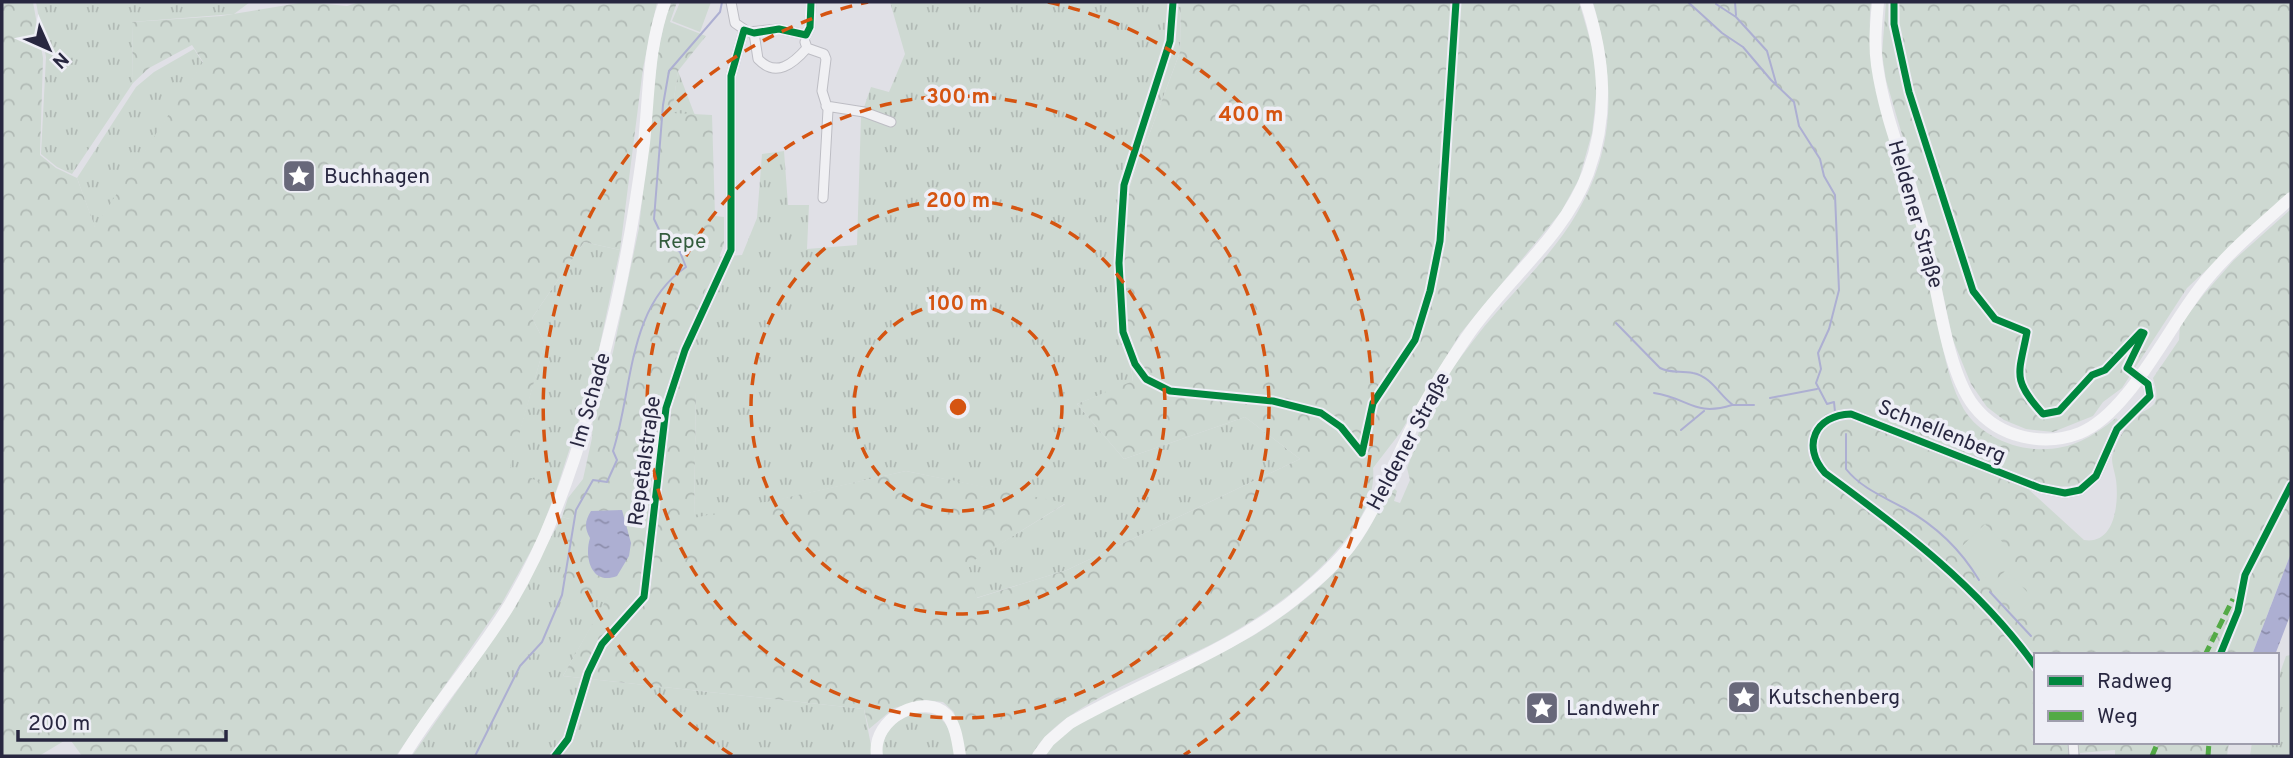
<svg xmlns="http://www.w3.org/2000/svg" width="2293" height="758" viewBox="0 0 2293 758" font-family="Overpass,sans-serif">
	<defs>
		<pattern id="grass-tufts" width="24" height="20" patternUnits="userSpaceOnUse" patternTransform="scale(1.75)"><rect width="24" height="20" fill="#ced9d2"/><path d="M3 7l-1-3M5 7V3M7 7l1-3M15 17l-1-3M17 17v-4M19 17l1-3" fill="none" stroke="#b1bab5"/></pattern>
		<pattern id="forest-crowns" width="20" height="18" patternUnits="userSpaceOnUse" patternTransform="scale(1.75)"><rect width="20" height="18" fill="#ced9d2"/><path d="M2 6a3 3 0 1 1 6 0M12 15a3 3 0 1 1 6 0" fill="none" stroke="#b1bab5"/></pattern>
		<pattern id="water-ripples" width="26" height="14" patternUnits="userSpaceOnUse" patternTransform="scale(1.75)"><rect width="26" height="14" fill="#adafd2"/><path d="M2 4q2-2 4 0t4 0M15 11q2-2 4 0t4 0" fill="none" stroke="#8d8eac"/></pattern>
	</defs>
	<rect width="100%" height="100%" fill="#e0e0e6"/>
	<path fill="url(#grass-tufts)" d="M36,2H250L234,14L132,22L133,83L72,174L57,167L41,154L46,57Z
		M890,2H1181L1180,52L1130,186L1118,275L1133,382L1077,404L1124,459L1245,417L1300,459L1067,570L976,598L967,564L1065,504L906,471L694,519L696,391L632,555L563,676L864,709L873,756H412L505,622L562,517L574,520L659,199L678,71L694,113L710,136L714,257L742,255L757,218L762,154L784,151L788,205H809L807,249L857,245L861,116L871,87L889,92L905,54Z
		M194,49L203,63L95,228L77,178L136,87L154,72Z
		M584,242L620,250L594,373L556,491L509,468L545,343L532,318Z
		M2290,655L2291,756H2250L2252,742H2277V681L2286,656Z
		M917,713C949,713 949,729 956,756H881C883,731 893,720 917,713Z"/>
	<path fill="url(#forest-crowns)" d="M2,2H33L43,58L40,155L56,168L77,178L95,227L203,62L192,45L149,68L133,83L132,22L221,16L305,2L347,6L360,2H657L643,68L620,250L584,242L532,318L545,343L510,467L556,491L538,538L502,603L396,756H82L69,738L39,756H2Z
		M669,2H677L670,22L706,36L678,71L672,113L712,115L715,216L724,217V244L719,258L667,378L696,390L694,518L906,471L1066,503L968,564L977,598L1067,570L1300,459L1245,417L1124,459L1077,404L1133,381L1118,275L1130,186L1180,52L1181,2H1579L1593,50L1597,91L1592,133L1579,179L1561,212L1460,334L1400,433L1373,468C1376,496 1359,523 1342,544C1310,583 1269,612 1225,637C1175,666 1055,704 1032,756H964L954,712L943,702L925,700L894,708L869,729L864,709L563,676L608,596L559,592L570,519L562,517L568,498L583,479L592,438L593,415L613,352L639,228L658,52Z
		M1593,2H1871C1863,68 1896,144 1912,209C1921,245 1929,281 1936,317C1943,346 1947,377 1961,404C1974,431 2006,447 2035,449C2068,451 2090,439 2116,418L2119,421C2092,467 2096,501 2032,480L2026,487L2084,540C2115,545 2119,503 2116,480C2115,473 2112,465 2112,458C2114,444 2126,426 2136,416C2141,412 2150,409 2154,404C2159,396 2155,386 2153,378L2179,340L2180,325L2204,294L2234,260L2291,209V553L2252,655H2036V742H2229L2227,756H2115V750L2080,753V756H1045C1069,711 1208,664 1256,634C1296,609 1336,577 1363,538C1374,522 1381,503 1391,486L1397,491L1394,501L1400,503L1410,480L1407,468C1413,454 1416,442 1420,428C1429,398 1454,366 1473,341C1505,298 1550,260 1577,213C1618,143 1614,77 1593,2Z
		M1886,2H2291V191L2187,288L2122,388L2103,402L2093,416L2053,432L2026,429L2004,420L1987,407L1971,384L1953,340L1927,220L1886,80L1882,54Z"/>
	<path fill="#ced9d2" d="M680,2H711L700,32L672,21Z
		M1985,524L2012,552L1986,578L1960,548Z
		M2006,570L2033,598L2019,612L1992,584Z"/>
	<path fill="url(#water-ripples)" d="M622,510L631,543L629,556L617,576C591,586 584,557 590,538C584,527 585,521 591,511Z
		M2291,553V613L2275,655H2252Z"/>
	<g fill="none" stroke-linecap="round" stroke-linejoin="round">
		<path stroke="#adafd2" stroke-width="2" d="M1688,2L1722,33L1743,47L1771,80L1794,102L1799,126L1820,159L1824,176L1835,195L1839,290L1829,329L1818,353L1821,369L1816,383L1827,404L1834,402L1835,412
			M1735,2L1736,15
			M1716,4L1736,17L1767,51L1776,83
			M1616,323L1660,368C1671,374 1681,370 1693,373C1712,377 1719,395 1733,405H1754
			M1654,393C1689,398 1694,417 1732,405
			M1770,398L1817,389
			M1681,430L1704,411
			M1846,434V469C1861,488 1884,497 1904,508C1935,525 1961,550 1979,580
			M1990,592L2031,636
			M475,756L520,666L542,642L562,595L576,510L593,480L607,482L617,460L613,451C633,390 627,307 686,267L680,252L665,242L654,219L663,105L669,71L720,12L722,2"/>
		<g stroke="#bdbdc4" stroke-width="11">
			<path id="street" d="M731,2L735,23L748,32L779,29L806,35L810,27L811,2
				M754,33L758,59C776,78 793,64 807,48L805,42
				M807,48L824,54L826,59L822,91L828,110L823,198
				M826,106L864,112L891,122
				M2036,667C1979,587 1903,530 1825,473C1801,446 1815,415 1851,414L2040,488L2065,493L2080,490L2096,476L2117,429L2150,396L2148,384L2139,376
				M2073,742L2074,756
				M555,756L568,739L588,673L602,644L644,597L666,408L685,350L731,250V76L744,30"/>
		</g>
		<use href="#street" stroke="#f0f0f3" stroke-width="9"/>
		<path stroke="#f4f4f6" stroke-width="12" d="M1878,2C1876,23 1874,44 1877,65C1885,122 1909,174 1923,229C1936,277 1945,369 1974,406C1999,438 2044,447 2080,433C2131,412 2170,322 2207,279C2232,249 2262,224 2291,198
			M404,756C436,703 478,657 510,604C564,513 592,407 616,305C628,252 637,197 644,143C649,96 648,46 665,2
			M877,756C871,717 926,692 947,715C956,725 958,744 960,756
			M1038,756L1049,741L1070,723C1144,681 1236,649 1301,594C1318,580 1336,564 1350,546C1376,510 1392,468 1411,429C1427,397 1446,367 1466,338C1504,281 1563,239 1588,173C1609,115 1605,59 1586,2"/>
		<path stroke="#53aa46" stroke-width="5" stroke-dasharray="10 5" stroke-linecap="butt" d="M2205,655L2233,599
			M2152,756L2158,742
			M2208,756L2209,742"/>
		<g stroke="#eeeef6" stroke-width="11">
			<path id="cycleway" d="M1173,2L1170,41L1124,185L1119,263L1123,332L1135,364L1146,379L1170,391L1273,401L1321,413L1341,427L1362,453
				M1894,2V24L1909,92L1973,291L1995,319L2027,332C2019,374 2011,379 2043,414L2059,411L2092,375L2105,370L2141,332L2144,333L2127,368L2148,384L2150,396L2117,429L2096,476L2080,490L2065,493L2040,488L1851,414C1815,415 1801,446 1825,473C1903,530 1979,587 2036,667
				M1362,453L1373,403L1415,340L1430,291L1440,241L1456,2
				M2220,655L2238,611L2245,575L2291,485
				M555,756L568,739L588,673L602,644L644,597L666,408L685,350L731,250V76L744,30L754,33L779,29L806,35L810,27L811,2"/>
		</g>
		<use href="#cycleway" stroke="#00873e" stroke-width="7"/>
	</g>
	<g fill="none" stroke="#d55411" stroke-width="3.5" stroke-dasharray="12 9">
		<circle cx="958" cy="407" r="104"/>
		<circle cx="958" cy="407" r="207"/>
		<circle cx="958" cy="407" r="311"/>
		<path d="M732 755A415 415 0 0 1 868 2M1048 2A415 415 0 0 1 1184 755"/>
	</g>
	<defs>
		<g id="sight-square" transform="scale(1.75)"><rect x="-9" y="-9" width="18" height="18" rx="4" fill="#68687a" stroke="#eeeef6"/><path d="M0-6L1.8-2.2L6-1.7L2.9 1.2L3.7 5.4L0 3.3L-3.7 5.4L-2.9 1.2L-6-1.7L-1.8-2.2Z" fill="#fff"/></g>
	</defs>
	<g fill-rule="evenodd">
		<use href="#sight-square" x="299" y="176"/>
		<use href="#sight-square" x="1744" y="697"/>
		<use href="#sight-square" x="1542" y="708"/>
	</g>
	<g text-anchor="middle" stroke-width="7" stroke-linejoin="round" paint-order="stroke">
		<g font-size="21" fill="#282740" stroke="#eeeef6" text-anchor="start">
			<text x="324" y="183">Buchhagen</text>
			<text x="1768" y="704">Kutschenberg</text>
			<text x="1566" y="715">Landwehr</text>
		</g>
		<g font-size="21" fill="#282740" stroke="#eeeef6">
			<text transform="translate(1916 214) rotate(74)" y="7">Heldener Straße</text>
			<text transform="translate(590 400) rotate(-74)" y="7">Im Schade</text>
			<text transform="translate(1942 431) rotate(22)" y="7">Schnellenberg</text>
			<text transform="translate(1408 441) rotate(-62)" y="7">Heldener Straße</text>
			<text transform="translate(644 461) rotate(-82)" y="7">Repetalstraße</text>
		</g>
		<g font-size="21" fill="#335c3d" stroke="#eeeef6">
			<text x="682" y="248">Repe</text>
		</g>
	</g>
	<circle cx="958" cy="407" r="10" fill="#d55411" stroke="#eeeef6" stroke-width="3.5"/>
	<g font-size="21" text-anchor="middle" font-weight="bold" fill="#d55411" stroke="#eeeef6" stroke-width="7" stroke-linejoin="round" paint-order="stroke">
		<text x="958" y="103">300 m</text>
		<text x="1251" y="121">400 m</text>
		<text x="958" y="207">200 m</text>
		<text x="958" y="310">100 m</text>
	</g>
	<rect width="2293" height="758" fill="none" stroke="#282740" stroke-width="7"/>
	<rect x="2034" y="653" width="245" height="91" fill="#eeeef6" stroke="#9f9ead" stroke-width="2"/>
	<rect x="2048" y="676" width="35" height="10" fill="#00873e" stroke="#9f9ead" stroke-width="2"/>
	<text x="2097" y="688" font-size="21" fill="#282740">Radweg</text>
	<rect x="2048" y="711" width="35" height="10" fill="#53aa46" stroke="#9f9ead" stroke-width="2"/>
	<text x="2097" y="723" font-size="21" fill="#282740">Weg</text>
	<g transform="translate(49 49) rotate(135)" stroke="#eeeef6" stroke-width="5" paint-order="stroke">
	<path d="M0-5L12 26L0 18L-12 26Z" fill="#282740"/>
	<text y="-10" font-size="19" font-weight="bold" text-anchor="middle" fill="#282740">N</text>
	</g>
	<path d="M18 730v10h208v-10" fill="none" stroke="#282740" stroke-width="3.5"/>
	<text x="28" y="730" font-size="21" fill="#282740" stroke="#eeeef6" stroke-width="5" paint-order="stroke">200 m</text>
</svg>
